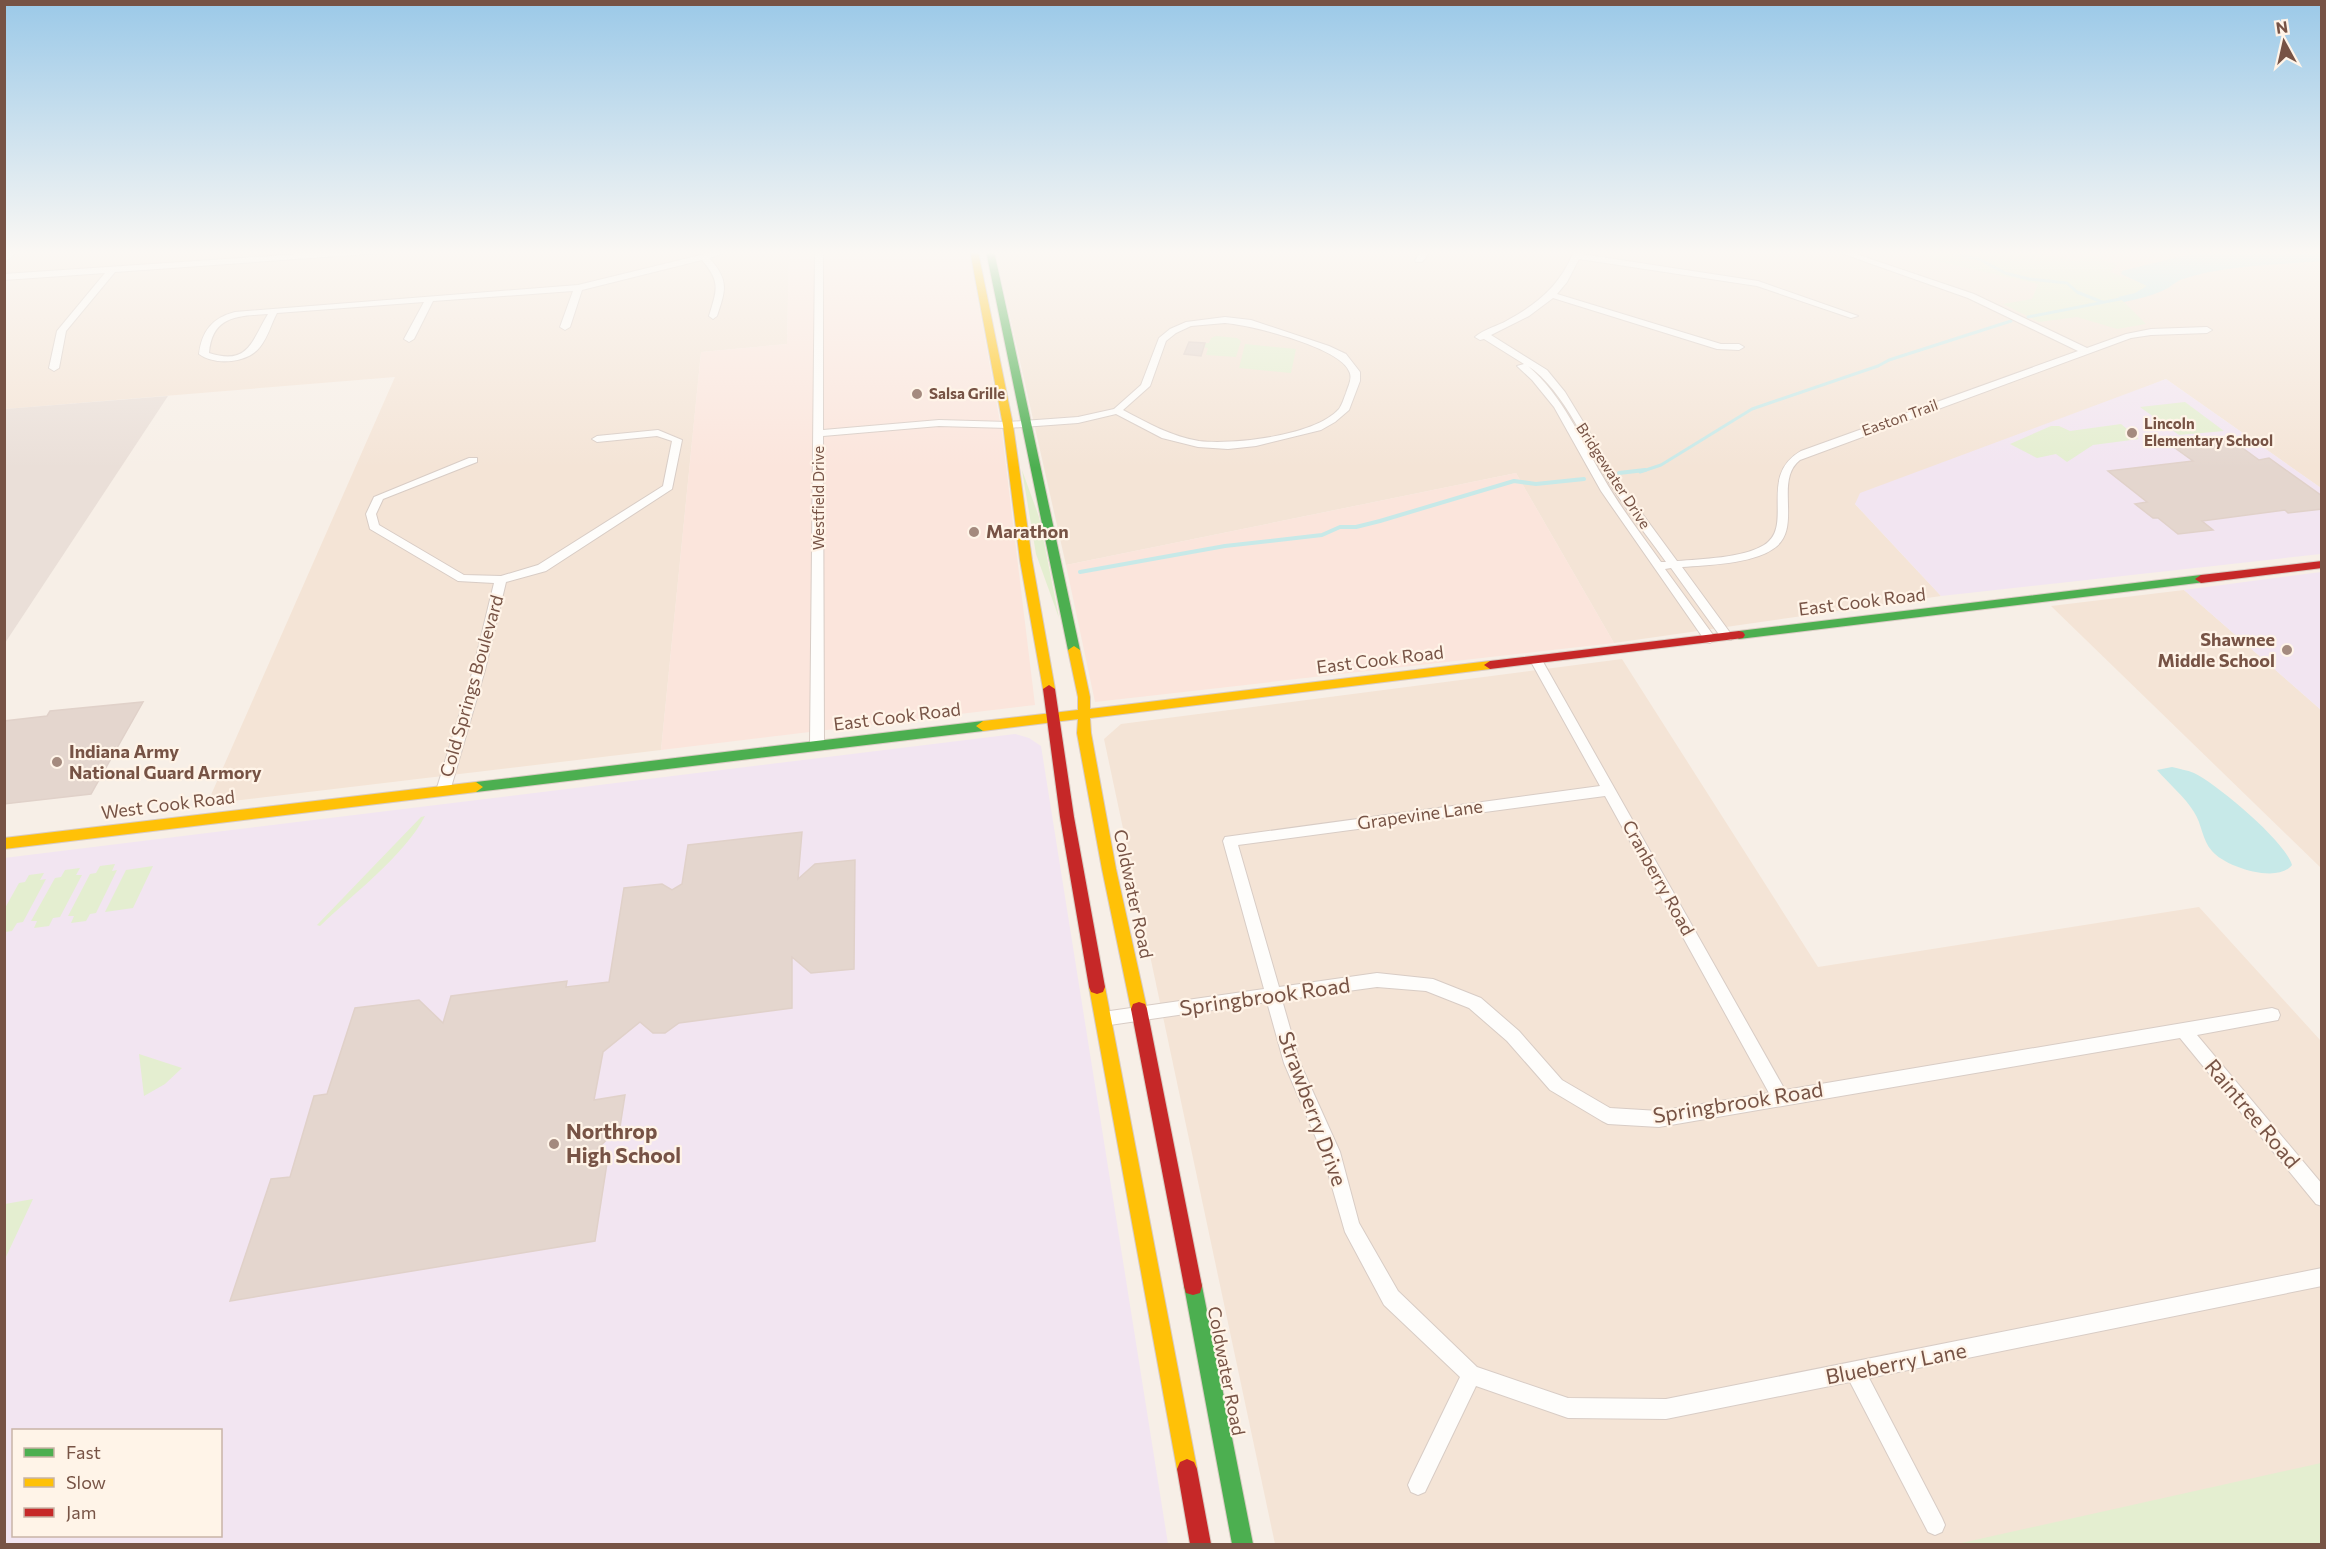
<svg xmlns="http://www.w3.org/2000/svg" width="2326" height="1549" viewBox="0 0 2326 1549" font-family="Commissioner,sans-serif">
	<rect width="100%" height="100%" fill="#f7efe7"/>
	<path fill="#f4e4d6" d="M5,251H789L787,344L701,352L661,750L207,804L395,377L5,409Z
		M995,251H2321V488L2166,379L1855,504L1941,596L1614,643L1516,473L1066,565Z
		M2184,590L2321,710V868L2051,606Z
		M1622,659L1818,967L2199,907L2321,1041V1483L2036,1544H1275L1104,739L1121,724Z"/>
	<path fill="#fbe5dc" d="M789,251H969L1002,433L1035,705L661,750L701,352L787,344Z
		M1516,473L1614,643L1095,702L1066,565Z"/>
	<path fill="#eadfd8" d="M168,396L5,643V409Z"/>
	<path fill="#f2e5f1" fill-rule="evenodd" d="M2166,379L2321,488V554L1941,596L1855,504L1860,493Z
		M2321,572V710L2184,590Z
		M1015,734L1029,738L1041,746L1168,1544H5L4,858ZM14,1430H220V1536H14Z"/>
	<path fill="#e4eed0" d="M1907,251H2025L2077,261L2091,255L2117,265L2110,272L2148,286L2135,293L2119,297L2146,324L2117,329L2077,317L2039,322L2003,304L2032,299L2038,284L1945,263Z
		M1216,336L1237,338L1241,341L1236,357L1206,355L1208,348L1203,347L1205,343H1209L1211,338Z
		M1245,344L1296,349L1291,373L1239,368Z
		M2185,402L2224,431L2179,435L2140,407Z
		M2121,424L2139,439L2093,445L2067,462L2056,454L2037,458L2010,444L2051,426H2059L2070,431Z
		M1022,470L1039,517L1059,618L1036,554Z
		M425,816C404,856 353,894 320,926L317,925L421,817Z
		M115,864L112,871L117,870L96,913L90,914L86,921L71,923L74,916H68L90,874L96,873L100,866Z
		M153,866L133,908L105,912L126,870Z
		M80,868L76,875H82L60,917L53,918L49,926L34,928L37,921H31L55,878L61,877L65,870Z
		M44,873L40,880L46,879L23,922L17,923L12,931L5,932V908L19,883L25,882L29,875Z
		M139,1054L182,1068L165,1084L144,1096Z
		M33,1199L5,1259V1204Z
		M2321,1463V1544H1956H1957Z"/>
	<path fill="#c7e9e8" d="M2202,251H2321V261C2278,265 2221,265 2180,280C2176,282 2172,285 2168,288C2155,295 2139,299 2124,302L2118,297L2135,293L2147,286L2121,274L2122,271Z
		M2172,767C2179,769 2187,770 2194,773C2217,784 2286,842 2292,865C2278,884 2225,867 2212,851C2202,840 2202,824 2194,812C2185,797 2169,784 2157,770Z"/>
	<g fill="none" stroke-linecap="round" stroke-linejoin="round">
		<path stroke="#c7e9e8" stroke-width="3" d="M1941,251L1979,259L2005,273L2029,279L2067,283L2077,292L2102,302
			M2028,317L2125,298
			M1640,472L1661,465L1752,409L1878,366L1889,360L2011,321"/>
		<path stroke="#c7e9e8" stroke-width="4" d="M1619,473L1645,470
			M1080,572L1225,546L1322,535L1340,527H1356L1380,521L1514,481L1536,484L1584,479"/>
	</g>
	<path fill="#e4d6ce" stroke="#e0d1c9" stroke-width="1.5" d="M1189,342L1205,343L1201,356L1184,354Z
		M2229,438L2259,460L2269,458L2322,496V509L2288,513L2285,510L2202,521L2213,530L2178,534L2158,518H2153L2135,504L2147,502L2108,471L2193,461L2175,448L2182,447L2178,444Z
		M143,702L91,794L4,804V721L47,716L50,711Z
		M802,832L798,879L815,864L855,860L854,969L811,973L792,957V1008L679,1023L665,1033H653L640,1022L603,1052L594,1100L625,1095L620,1127L594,1152L607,1163L595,1241L230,1301L271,1179L290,1177L314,1096L327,1094L355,1008L419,1000L443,1023L451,996L567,981L566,987L609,982L624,888L662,884L672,890L682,884L688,845Z"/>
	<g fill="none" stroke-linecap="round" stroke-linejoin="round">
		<g stroke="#d8ccc5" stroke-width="2">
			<path id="street" d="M9,251H18L4,263V256Z
				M345,251H384L380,253L115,272L66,331L59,368L54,371L49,368L57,331L105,273L4,280V274Z
				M717,251H731L709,258C729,280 726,289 717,316L713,319L709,316C717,290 721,282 702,260L582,290L570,327L565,330L560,327L573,291L433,301L414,339L409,342L404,339L424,302L277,313C271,324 268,337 260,347C248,363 215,366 199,354C202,331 212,318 235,312L578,285ZM268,314C252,340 249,366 209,353C212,316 237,316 268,314Z
				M815,251H823V430L939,420L1008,422L1078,417L1114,409L1141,385L1159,338L1170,329L1186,322L1225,317L1251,320L1329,346L1346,354L1360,372V381L1349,410L1335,422L1321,430L1256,446L1228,449L1198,447L1162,438L1116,414L1078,423L1008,428L939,426L823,436L824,745L817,750L810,745ZM1225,323C1251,325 1339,347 1349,371C1353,378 1348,386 1346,393C1344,398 1342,405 1339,409C1315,436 1233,445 1199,441C1172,437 1148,423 1123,410L1150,386L1166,341L1176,333L1191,326Z
				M1423,251H1431L1422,262H1416L1415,260Z
				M1574,251H1582L1581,254L1758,281L1858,316L1851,318L1757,286L1579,259L1567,282L1557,294L1721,344H1739L1744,347L1739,350L1717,349L1553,298L1529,316L1491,335L1547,370L1565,392L1624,489L1677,561C1701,559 1743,558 1764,545C1795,526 1757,476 1801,451L2078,351L1968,298L1835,251H1847L1974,294L2087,348L2126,334L2151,329L2207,327L2212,330L2207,333L2151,335L2131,338L1800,460C1773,481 1804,529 1773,549C1752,564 1707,565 1682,567L1731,634L1733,637L1731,640H1723L1671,568L1665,569L1716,639L1710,643L1706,642L1601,491L1554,407L1532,380L1517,366L1524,364L1484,339L1480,340L1475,337C1484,329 1498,326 1508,320C1539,303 1561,284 1574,251ZM1528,366C1564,389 1590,454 1614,490C1630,515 1649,538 1666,562H1661C1641,534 1620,507 1603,477C1580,438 1563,396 1528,366Z
				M658,430L682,440L672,489L546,571L506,582L485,670L450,791L448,795H438L436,791L473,670L494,583L458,581L370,529L366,514L374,497L469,458H477V462L383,499L376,514L379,525L464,575L501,576L538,565L663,486L672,441L657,436L597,442L592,439L597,436Z
				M1536,656L1542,660L1785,1090L2272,1008L2278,1010L2280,1015L2278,1020L2197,1035L2322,1184V1206L2316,1204L2180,1038L1659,1127L1608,1124L1602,1121L1550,1090L1507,1041L1469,1008L1426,991L1377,987L1282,1000L1300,1063L1340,1152L1359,1223L1398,1291L1477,1367L1568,1398L1666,1399L2322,1268V1286L1869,1378L1942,1518L1945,1525L1942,1532L1935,1535L1928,1532L1850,1382L1666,1419L1568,1418L1476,1386L1425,1492L1418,1495L1411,1492L1408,1485L1411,1478L1460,1377L1384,1305L1345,1232L1322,1152L1284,1063L1267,1002L1103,1026L1097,1024L1095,1019L1097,1014L1103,1012L1264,989L1223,841L1225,837L1600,786L1530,660ZM1605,796L1769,1093L1659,1111L1610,1108L1562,1080L1519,1031L1481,998L1433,979L1377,973L1279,987L1238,845Z"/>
		</g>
		<g stroke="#d8cbc3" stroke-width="2">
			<path id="fast" d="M986,251H994L1080,650L1074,654L1068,650Z
				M2201,575L2205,576L2207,579L2205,582L1739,639L1733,635L1739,631Z
				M983,721L990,726L983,731L476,792L469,787L476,782Z
				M1193,1277L1200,1279L1202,1286L1253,1544H1232L1184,1286L1186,1279Z"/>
		</g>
		<g stroke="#d8cbc3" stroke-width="2">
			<path id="slow" d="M970,251H978L1013,425L1032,560L1055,689L1049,693L1043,689L1020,560L1003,425Z
				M1074,646L1080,650L1090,697V709L1490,661L1496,665L1490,669L1090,718L1091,733L1116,869L1147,1009L1145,1014L1139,1016L1133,1014L1131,1009L1102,869L1077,733L1078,719L983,731L976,726L983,721L1078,710V697L1068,650Z
				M476,782L483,787L476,792L4,849V838Z
				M1097,980L1103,982L1105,987L1197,1469L1194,1476L1187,1479L1180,1476L1177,1469L1089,987L1091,982Z"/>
		</g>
		<g stroke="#d8cbc3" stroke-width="2">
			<path id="jam" d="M2322,561V568L2201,583L2195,579L2201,575Z
				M1739,631L1743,632L1745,635L1743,638L1490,669L1484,665L1490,661Z
				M1049,685L1055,689L1074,817L1105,987L1103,992L1097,994L1091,992L1089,987L1060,817L1043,689Z
				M1139,1002L1145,1004L1147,1009L1202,1286L1200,1293L1193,1295L1186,1293L1184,1286L1131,1009L1133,1004Z
				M1187,1459L1194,1462L1197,1469L1211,1544H1190L1177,1469L1180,1462Z"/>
		</g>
		<use href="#street" fill="#fefdfb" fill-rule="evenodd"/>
		<use href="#fast" fill="#4caf50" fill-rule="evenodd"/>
		<use href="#slow" fill="#ffc107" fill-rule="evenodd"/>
		<use href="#jam" fill="#c62828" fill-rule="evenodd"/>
	</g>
	<linearGradient id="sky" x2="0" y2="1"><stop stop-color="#9bc9e8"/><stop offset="0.54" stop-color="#fbf8f4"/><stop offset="1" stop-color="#fbf8f4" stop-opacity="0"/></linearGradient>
	<rect width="2326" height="468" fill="url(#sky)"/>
	<g fill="#a48a7e" stroke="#fff4e8" stroke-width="2">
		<circle cx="917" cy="394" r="6"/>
		<circle cx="2132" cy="433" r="6"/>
		<circle cx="974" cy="532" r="6"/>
		<circle cx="2287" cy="650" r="6"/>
		<circle cx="57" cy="762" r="6"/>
		<circle cx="554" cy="1144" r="6"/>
	</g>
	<g text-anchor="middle" stroke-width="4.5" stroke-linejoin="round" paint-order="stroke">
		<g font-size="15" font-weight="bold" fill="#775345" stroke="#fff4e8" text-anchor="start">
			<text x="929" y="399">Salsa Grille</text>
			<text x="2144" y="429">Lincoln<tspan x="2144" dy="17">Elementary School</tspan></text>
		</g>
		<g font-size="15" fill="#775345" stroke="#fff4e8">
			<text transform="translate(1900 418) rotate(-20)" y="5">Easton Trail</text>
			<text transform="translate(1613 476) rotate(57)" y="5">Bridgewater Drive</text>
			<text transform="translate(819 498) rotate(-90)" y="5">Westfield Drive</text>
		</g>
		<g font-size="18" font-weight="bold" fill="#775345" stroke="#fff4e8" text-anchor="start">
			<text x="986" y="538">Marathon</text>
			<text x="2275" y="646" text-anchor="end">Shawnee<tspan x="2275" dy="21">Middle School</tspan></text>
			<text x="69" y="758">Indiana Army<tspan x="69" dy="21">National Guard Armory</tspan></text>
		</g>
		<g font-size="18" fill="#775345" stroke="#fff4e8">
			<text transform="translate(1862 602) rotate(-7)" y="6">East Cook Road</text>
			<text transform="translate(1380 660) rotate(-7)" y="6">East Cook Road</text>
			<text transform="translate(472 686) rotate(-74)" y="6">Cold Springs Boulevard</text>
			<text transform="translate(897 717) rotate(-7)" y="6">East Cook Road</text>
			<text transform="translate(168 805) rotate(-7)" y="6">West Cook Road</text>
			<text transform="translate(1420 815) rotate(-8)" y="6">Grapevine Lane</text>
			<text transform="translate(1658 878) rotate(61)" y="6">Cranberry Road</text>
			<text transform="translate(1133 894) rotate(78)" y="6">Coldwater Road</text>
			<text transform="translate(1226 1371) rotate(79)" y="6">Coldwater Road</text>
		</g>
		<g font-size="21" fill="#775345" stroke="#fff4e8">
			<text transform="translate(1265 997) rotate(-8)" y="7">Springbrook Road</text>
			<text transform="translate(1738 1103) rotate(-9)" y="7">Springbrook Road</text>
			<text transform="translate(1312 1109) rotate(70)" y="7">Strawberry Drive</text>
			<text transform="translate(2252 1114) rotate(50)" y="7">Raintree Road</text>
			<text transform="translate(1896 1364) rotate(-11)" y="7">Blueberry Lane</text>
		</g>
		<g font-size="21" font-weight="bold" fill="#775345" stroke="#fff4e8" text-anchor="start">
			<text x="566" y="1139">Northrop<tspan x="566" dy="24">High School</tspan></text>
		</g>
	</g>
	<rect width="2326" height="1549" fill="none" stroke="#775345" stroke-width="12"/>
	<rect x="12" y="1429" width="210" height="108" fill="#fff4e8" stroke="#c9b4a7" stroke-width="1.5"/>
	<rect x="24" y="1448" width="30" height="9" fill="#4caf50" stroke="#c9b4a7" stroke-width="1.5"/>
	<text x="66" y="1459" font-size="18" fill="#775345">Fast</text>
	<rect x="24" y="1478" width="30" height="9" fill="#ffc107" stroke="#c9b4a7" stroke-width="1.5"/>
	<text x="66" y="1489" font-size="18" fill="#775345">Slow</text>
	<rect x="24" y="1508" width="30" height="9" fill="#c62828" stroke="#c9b4a7" stroke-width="1.5"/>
	<text x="66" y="1519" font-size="18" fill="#775345">Jam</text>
	<g transform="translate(2284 42) rotate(352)" stroke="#fff4e8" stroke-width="4.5" paint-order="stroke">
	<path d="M0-4.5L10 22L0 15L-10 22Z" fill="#775345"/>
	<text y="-9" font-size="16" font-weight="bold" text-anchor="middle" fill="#775345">N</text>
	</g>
</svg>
